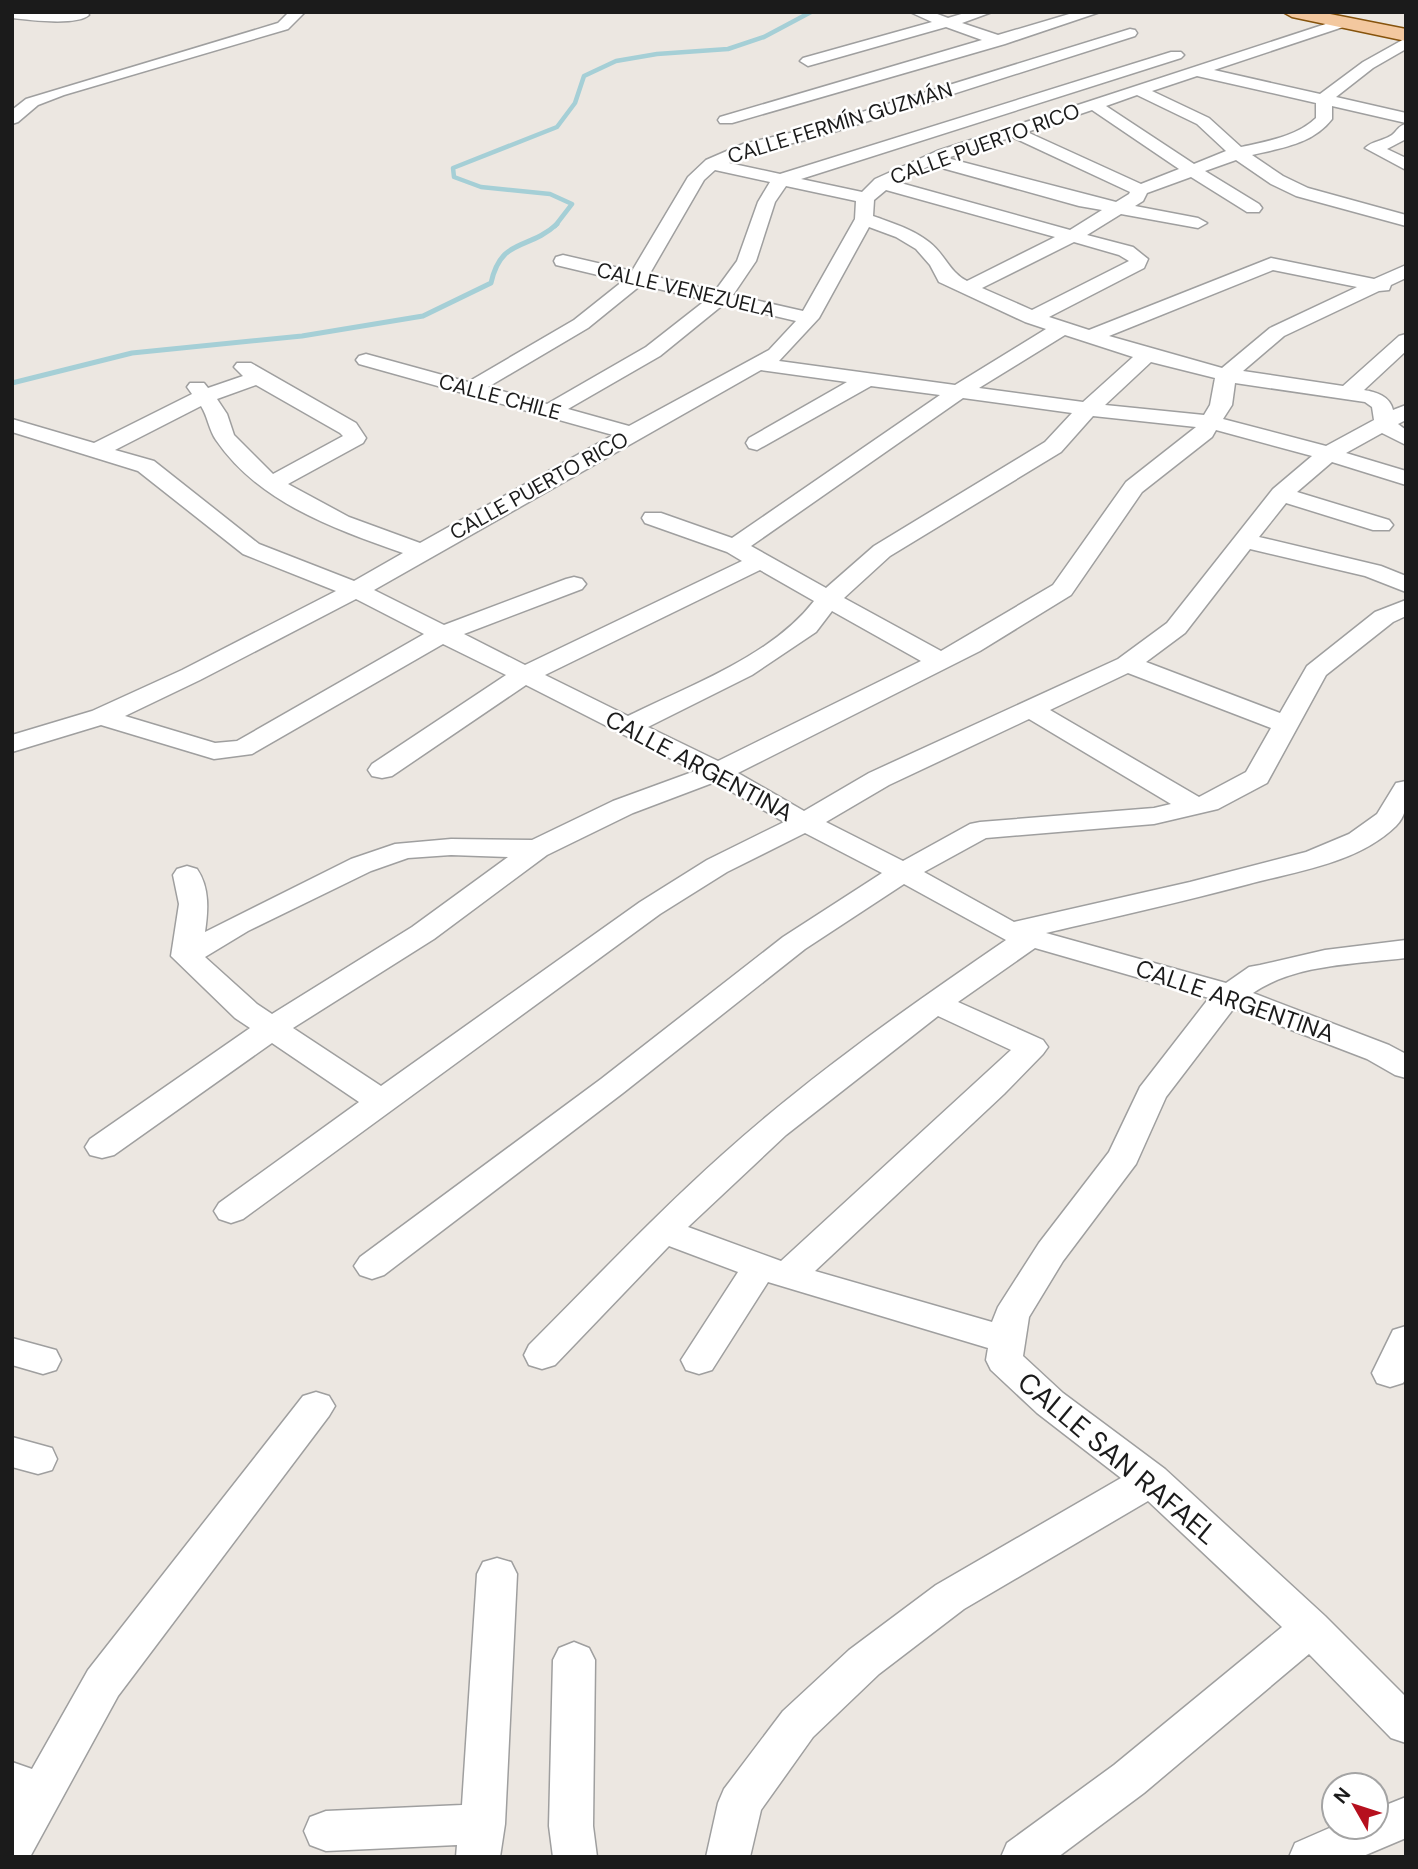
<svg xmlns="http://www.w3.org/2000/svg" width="1418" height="1869" viewBox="0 0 1418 1869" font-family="'DM Sans',sans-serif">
	<rect width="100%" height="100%" fill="#ece7e1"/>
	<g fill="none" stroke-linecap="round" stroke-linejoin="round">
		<path stroke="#a5cfd6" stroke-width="4.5" d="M555,226L572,204L550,194L481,187L454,177L453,168L557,127L575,103L584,76L616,61L657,54L728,49L764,37L811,12"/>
		<path stroke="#a5cfd6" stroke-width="5" d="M12,383L132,353L302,336L423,316L491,283C501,237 528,251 557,224"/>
		<g stroke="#9f9f9f" stroke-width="3">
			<path id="minor" d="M12,12H87L89,15C77,26 30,20 12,18Z
				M289,12H305L288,29L64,95L38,105L18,122L12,124V110L26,99L278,23Z
				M910,12H932L948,18L968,12H992L962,23L998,35L1076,12H1100L1005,44L732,123H720L718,120L720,117L982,40L946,27L808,66L800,61L803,58L932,22Z
				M1344,18L1351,22L1349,25L1214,70L1320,94L1363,62L1406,38V49L1373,68L1336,97L1406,113V123L1332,106V119C1313,144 1281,148 1252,155L1283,176L1308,188L1406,215V226L1296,196L1271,184L1236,160L1205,171L1259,204L1262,208L1259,212H1247L1191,177L1147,193L1143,201L1135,206L1198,218L1207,223L1198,228L1121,214L1087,235L1133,247L1148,259L1144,268L1049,317L1089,330L1271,258L1374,279L1406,265V278L1391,285L1389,290L1379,291L1284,336L1243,371L1343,386L1399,336L1406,334V351L1364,390C1376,392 1390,396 1393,410L1406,405V420L1398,424L1406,430V445L1382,433L1346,453L1406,471V485L1332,462L1297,492L1389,520L1393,525L1389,530H1373L1286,503L1259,537L1381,566L1406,576V592L1365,576L1250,549L1185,633L1146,662L1280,713L1307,666L1375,612L1406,600V616L1393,622L1326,675L1267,783L1218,809L1154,824L986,838L924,872L1014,922L1190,882L1306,852L1349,834L1377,814L1396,783L1406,781C1406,797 1409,813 1396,826C1358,863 1298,871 1249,884C1182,902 1114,917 1046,933L1226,983L1249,967L1260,965L1325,950L1406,940V958C1356,964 1295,964 1253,993L1389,1045L1406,1054V1078L1395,1075L1367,1059L1234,1008L1166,1097L1136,1164L1063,1261L1029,1317L1023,1356L1063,1393L1165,1469L1325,1616L1406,1697V1743L1391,1738L1309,1654L1144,1793L1058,1857H1001L1007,1843L1114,1765L1282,1627L1148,1501L964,1609L879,1674L813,1737L761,1810L750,1857H706L718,1803L724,1789L783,1711L849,1650L936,1585L1121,1478L1037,1413L991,1370L986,1360L988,1348L768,1282L712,1370L699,1374L686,1370L681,1360L738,1272L669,1246L555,1365L542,1369L529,1365L524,1355L529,1345C593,1281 655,1215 722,1155C811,1075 908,1007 1006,940L904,884L805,949L623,1093L384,1275L372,1279L360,1275L354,1266L360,1257L601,1079L783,937L882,873L805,833L727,872L660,914L243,1219L231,1223L219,1219L214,1211L219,1203L359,1102L272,1043L114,1155L102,1158L90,1155L85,1147L90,1139L250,1028L235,1018L171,956L179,904L173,875L177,869L187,866L197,869C210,888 208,911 205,932L351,859L395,844L451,839L532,840L613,801L695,771L526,685L392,776L382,778L372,776L368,770L372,764L506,675L443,644L252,754L214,759L101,725L12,752V735L92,711L182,670L336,591L243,554L138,471L12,432V419L94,443L192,394L187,387L190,383H204L208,388L243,376L234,367L237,363H251L356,423L366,438L363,443L288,484L349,517L420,543L613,435L359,364L356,360L359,356L366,354L468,382L574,320L623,281L556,265L554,261L556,257L563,255L632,271L688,177L706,160L743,144L807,129L1130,29L1135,30L1137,33L1135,36L818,137L755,152L729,163L780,174L1171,52H1181L1184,55L1181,58L801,179L862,192L875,179L937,151ZM1197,76L1316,103V118C1296,137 1267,141 1241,147L1209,118L1152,91ZM1137,95L1197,124L1226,151L1194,164L1106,106ZM1092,110L1179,169L1141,184L1027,132ZM1012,137L1130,192L1129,194L1116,202L947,158ZM931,165L1079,206L1102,210L1070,230L897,182ZM715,170L770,182L758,202L737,261L715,291L649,275L704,180ZM786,186L856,201L855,219L803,311L733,295L756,261L775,202ZM886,190L1055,237L967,281C949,272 945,254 929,242C913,229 892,223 873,216L874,200ZM869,227L896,237L916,249L930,265L939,282L1025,322L1046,329L955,385L779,361L819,318ZM1074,242L1119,255L1129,261L1032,310L982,288ZM1273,270L1357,287L1270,328L1222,368L1109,336ZM641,285L706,300L646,347L547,404L488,387L588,328ZM724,304L796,321L769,350L629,426L568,409L660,356ZM1065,335L1133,357L1083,402L979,388ZM1151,362L1215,378L1210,405L1204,415L1105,405ZM761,370L847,382L749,438L746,443L749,448L757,450L871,386L940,395L732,538L661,513H645L642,518L645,523L727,552L742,561L525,665L464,634L582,589L586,584L582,579L574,577L566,579L444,625L374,590ZM1235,383L1365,402L1372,407L1374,420L1326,446L1223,419L1232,405ZM256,385L340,433L343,436L273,474L234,435L227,414L217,399ZM963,398L1072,413L1045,442L874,546L826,588L751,546ZM201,406C208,417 209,430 216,440C259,503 335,529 403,553L354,581L259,544L154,461L115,450ZM1093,416L1196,427L1126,482L1053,585L941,651L844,598L890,556L1061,452ZM1216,430L1312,456L1273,489L1167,623L1118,659L869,773L804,811L738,773L980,651L1071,595L1142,492L1212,437ZM760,570L814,601C772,656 689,686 628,716L545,675ZM356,599L424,634L237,741L215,743L125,716L200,680ZM832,611L921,661L718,761L648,727L752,675L816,632ZM1128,673L1271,728L1246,772L1199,797L1050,710ZM1029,719L1171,804L1154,808L980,822L970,824L903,861L826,822L889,785ZM715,782L784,822L707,860L640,902L381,1086L293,1028L434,939L547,855L633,813ZM451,855L508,857L412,927L272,1014L257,1004L205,957L248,931L371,871L408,858ZM1035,948L1209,998L1140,1087L1109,1152L1039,1243L998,1307L992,1322L815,1271L1004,1094L1043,1054L1048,1047L1043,1040L958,1002ZM938,1016L1011,1050L781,1261L688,1227L786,1135Z
				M1406,124V139L1387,149L1406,158V170L1365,148C1372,141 1383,141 1392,135C1398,130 1398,126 1406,124Z
				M1406,1326V1378L1403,1383L1390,1387L1377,1383L1372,1373L1393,1330Z
				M12,1338L56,1350L61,1360L56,1370L43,1374L12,1365Z
				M316,1392L329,1396L335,1406L329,1416L118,1696L30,1857H12V1762L32,1769L88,1670L303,1396Z
				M12,1437L52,1448L57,1459L52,1470L38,1474L12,1467Z
				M497,1558L511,1562L517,1574L505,1824L500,1857H456L457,1845L326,1851L310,1845L304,1831L310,1817L326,1811L462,1805L477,1574L483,1562Z
				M574,1642L589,1648L595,1660L593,1826L597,1857H553L549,1826L553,1660L559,1648Z
				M1406,1797V1838L1361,1857H1289L1295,1843L1334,1826L1376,1827V1809Z"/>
		</g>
		<g stroke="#86530c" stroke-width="3">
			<path id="major" d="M1283,12H1320L1406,29V41L1292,17Z"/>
		</g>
		<use href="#minor" fill="#fff" fill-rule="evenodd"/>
		<use href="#major" fill="#f3c89f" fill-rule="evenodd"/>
	</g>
	<g text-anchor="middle" stroke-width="5" stroke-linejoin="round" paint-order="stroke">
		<g font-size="21" fill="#1b1b1b" stroke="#fff">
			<text transform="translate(840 123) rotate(-17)" y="7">CALLE FERMÍN GUZMÁN</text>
			<text transform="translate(985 144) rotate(-20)" y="7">CALLE PUERTO RICO</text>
			<text transform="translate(686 290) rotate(13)" y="7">CALLE VENEZUELA</text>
			<text transform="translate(500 397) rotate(15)" y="7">CALLE CHILE</text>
			<text transform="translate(539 486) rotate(-29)" y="7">CALLE PUERTO RICO</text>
		</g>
		<g font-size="24" fill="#1b1b1b" stroke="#fff">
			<text transform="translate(699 766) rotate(28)" y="8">CALLE ARGENTINA</text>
			<text transform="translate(1235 1001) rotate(19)" y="8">CALLE ARGENTINA</text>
		</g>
		<g font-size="28" fill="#1b1b1b" stroke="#fff">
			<text transform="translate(1118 1458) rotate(40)" y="10">CALLE SAN RAFAEL</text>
		</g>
	</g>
	<rect width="1418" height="1869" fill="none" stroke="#1b1b1b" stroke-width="28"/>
	<g transform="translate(1355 1806) rotate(309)"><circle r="33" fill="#ffffff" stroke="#a4a4a4" stroke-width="2"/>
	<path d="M0-5L12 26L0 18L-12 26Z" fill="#b6101e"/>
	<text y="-10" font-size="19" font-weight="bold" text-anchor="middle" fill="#1b1b1b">N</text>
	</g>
</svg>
